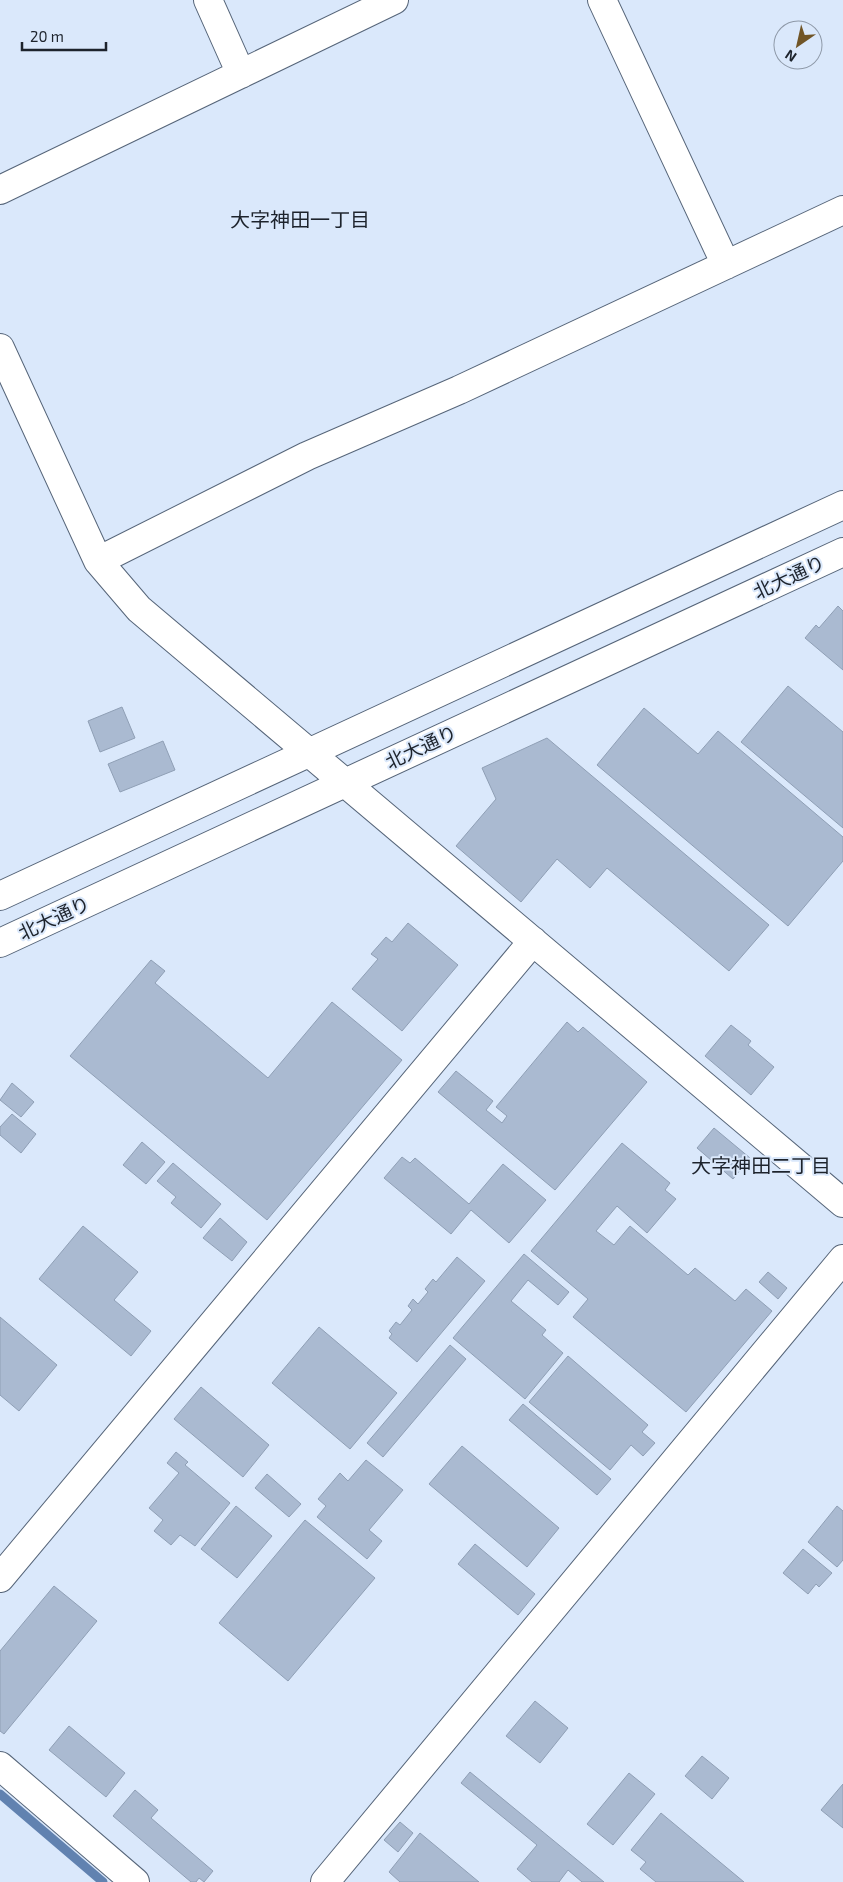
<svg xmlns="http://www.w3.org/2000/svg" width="843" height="1882" viewBox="0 0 843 1882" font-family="'Exo 2','Noto Sans JP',sans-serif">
	<rect width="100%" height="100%" fill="#dae8fb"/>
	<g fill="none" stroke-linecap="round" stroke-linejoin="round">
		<path stroke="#6182b0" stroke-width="9" d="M0,1794L103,1882"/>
	</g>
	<path fill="#aabad1" stroke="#8f9fb5" d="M838,606L843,611V670L805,638L816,625L819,628Z
		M788,686L843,732V828L741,742Z
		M122,707L135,738L100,752L88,721Z
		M644,708L698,754L718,731L843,837V861L788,926L597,765Z
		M547,738L769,925L729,971L607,868L590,888L557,859L521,902L456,846L496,799L482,768Z
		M163,741L175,770L120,792L108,764Z
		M408,923L458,965L402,1031L352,989L378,959L371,954L386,937L392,942Z
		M151,960L165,971L155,983L268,1078L332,1002L402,1060L267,1220L70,1056Z
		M567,1022L578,1032L583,1027L647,1082L555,1190L438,1092L456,1071L493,1101L486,1110L502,1123L507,1116L496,1107Z
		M731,1025L751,1041L748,1045L774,1067L751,1095L705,1056Z
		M12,1083L34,1102L21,1117L0,1100Z
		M12,1114L36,1134L21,1153L0,1135V1127Z
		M714,1128L750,1158L733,1179L697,1148Z
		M142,1142L165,1162L146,1184L123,1165Z
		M622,1143L670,1183L665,1190L676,1199L647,1233L617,1206L596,1231L614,1245L630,1226L688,1275L695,1268L735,1301L746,1289L772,1311L686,1412L573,1317L588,1299L531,1251Z
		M402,1157L410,1163L415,1158L469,1204L503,1164L546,1200L509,1243L471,1210L451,1234L384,1178Z
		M173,1163L221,1204L201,1228L171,1203L176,1197L157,1181Z
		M220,1218L247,1242L232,1261L203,1238Z
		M83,1226L138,1272L114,1300L151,1331L131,1356L39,1279Z
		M524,1254L569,1292L558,1305L528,1280L511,1301L546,1330L542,1335L563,1353L525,1399L453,1338Z
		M457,1257L485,1281L417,1362L389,1338L392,1334L389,1331L396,1322L400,1325L412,1310L408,1306L413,1299L418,1304L428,1292L425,1289L433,1279L436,1282Z
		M768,1272L787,1288L778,1299L759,1282Z
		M0,1317L57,1365L19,1411L0,1395Z
		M319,1327L397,1393L350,1449L272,1383Z
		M450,1345L466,1359L383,1457L367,1443Z
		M568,1356L648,1425L642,1432L655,1443L643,1456L631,1445L610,1470L529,1402Z
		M201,1387L269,1445L243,1477L174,1419Z
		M523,1404L611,1479L597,1495L509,1420Z
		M462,1446L559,1528L527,1567L429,1484Z
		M176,1452L188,1462L185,1465L230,1503L195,1546L180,1535L171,1545L154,1531L163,1520L149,1508L179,1473L167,1463Z
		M366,1460L403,1490L369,1530L382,1541L367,1559L317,1517L326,1506L318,1499L340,1473L348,1481Z
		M267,1474L301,1504L289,1517L255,1488Z
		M236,1506L272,1536L237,1578L201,1549Z
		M837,1506L843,1511V1560L837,1567L808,1542Z
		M305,1520L375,1578L288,1681L219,1623Z
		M475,1544L535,1594L518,1615L458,1564Z
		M803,1549L832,1573L819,1587L816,1584L808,1594L783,1573Z
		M54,1586L97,1621L4,1734L0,1731V1651Z
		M535,1701L568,1728L540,1763L506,1736Z
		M69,1726L125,1773L106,1797L49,1750Z
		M702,1756L729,1778L712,1799L685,1776Z
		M470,1772L604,1882H582L568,1870L559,1882H532L517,1869L537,1845L461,1783Z
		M629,1773L655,1794L613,1845L587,1824Z
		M843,1784V1828L821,1810Z
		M135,1790L158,1810L151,1818L213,1871L204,1882L199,1878L196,1882H191L113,1816Z
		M661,1813L744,1882H656L640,1869L646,1862L631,1850Z
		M400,1822L413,1833L398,1852L384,1840Z
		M420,1833L479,1882H400L389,1872Z"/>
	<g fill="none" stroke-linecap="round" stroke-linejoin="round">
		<g stroke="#566579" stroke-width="30">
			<path id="minor" d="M208,0L241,74
				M602,0L726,265
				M0,190L394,0
				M0,348L98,561L139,609L843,1203
				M98,561L307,456L459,390L843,210
				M0,896L843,505
				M0,943L843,552
				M0,1578L533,941
				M0,1766L135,1882
				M325,1882L843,1259"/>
		</g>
		<use href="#minor" stroke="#fff" stroke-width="28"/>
	</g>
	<g text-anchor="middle" stroke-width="4" stroke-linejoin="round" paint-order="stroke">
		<g font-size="19" fill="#1d232c" stroke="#dae8fb">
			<text transform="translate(789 577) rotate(-25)" y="7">北大通り</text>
			<text transform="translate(421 747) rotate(-25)" y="7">北大通り</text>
			<text transform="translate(54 918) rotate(-25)" y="7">北大通り</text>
		</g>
		<g font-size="20" fill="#1d232c" stroke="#dae8fb">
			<text x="300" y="227">大字神田一丁目</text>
			<text x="761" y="1173">大字神田二丁目</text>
		</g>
	</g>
	<g transform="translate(798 45) rotate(214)"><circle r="24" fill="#dae8fb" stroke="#8e99a8"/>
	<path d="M0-4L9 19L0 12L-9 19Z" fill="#705527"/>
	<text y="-8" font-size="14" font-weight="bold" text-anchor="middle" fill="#1d232c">N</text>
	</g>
	<path d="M22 42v8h84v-8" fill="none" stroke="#1d232c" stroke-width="2.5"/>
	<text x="30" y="42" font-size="15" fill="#1d232c" stroke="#dae8fb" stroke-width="4" paint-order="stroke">20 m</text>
</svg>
